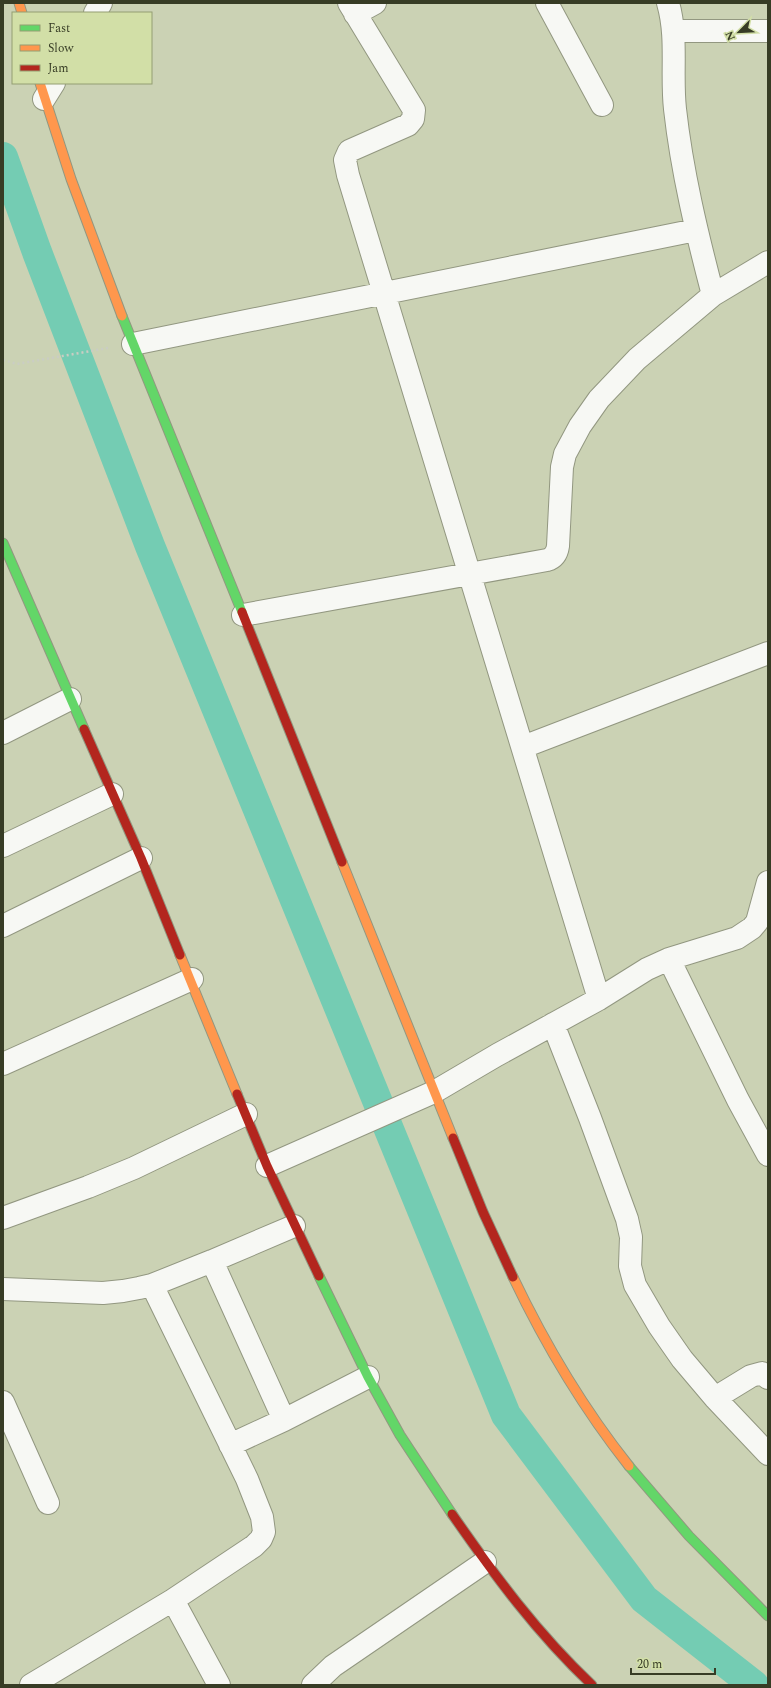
<svg xmlns="http://www.w3.org/2000/svg" width="771" height="1688" viewBox="0 0 771 1688" font-family="Spectral,serif">
	<rect width="100%" height="100%" fill="#cbd2b4"/>
	<g fill="none" stroke-linecap="round" stroke-linejoin="round">
		<path stroke="#74ccb3" stroke-width="30" d="M3,157L37,252L150,546L506,1415L644,1599L754,1685"/>
		<g stroke="#929780" stroke-width="24">
			<path id="street" d="M349,3L414,110L413,119L408,125L349,151L345,160L348,175L599,999
				M547,3L602,105
				M668,3C678,38 671,73 675,109C682,172 697,234 713,295
				M95,13L101,3
				M355,14L375,3
				M674,31H768
				M44,99L54,83
				M133,344L696,230
				M243,615L547,560C554,558 557,553 558,546L562,467L565,454L580,426L599,399L637,359L713,295L768,262
				M3,733L70,699
				M523,747L768,653
				M3,846L112,794
				M3,926L141,858
				M669,959L738,1100L768,1155
				M553,1024L590,1118L627,1219L631,1237L630,1266L635,1285L659,1326L682,1359L715,1398L768,1454
				M3,1064L192,979
				M267,1166L434,1092L497,1055L599,999L647,969L669,959L737,938L752,928L757,922L768,882
				M3,1218L88,1187L134,1168L246,1114
				M212,1261L284,1420
				M3,1289L103,1293L123,1291L139,1288L152,1285L212,1261L294,1226
				M715,1398L751,1376L762,1373L768,1378
				M3,1402L48,1503
				M230,1445L284,1420L368,1377
				M173,1600L219,1685
				M31,1685L173,1600L254,1546L261,1539L264,1532L262,1517L247,1479L152,1285
				M313,1685L333,1666L485,1562"/>
		</g>
		<g stroke="#929780" stroke-width="11">
			<path id="fast" d="M122,316L242,612
				M3,543L84,729
				M319,1276L368,1377L400,1435L452,1514
				M629,1466L689,1536L768,1616"/>
		</g>
		<g stroke="#929780" stroke-width="11">
			<path id="slow" d="M19,3L22,13
				M40,83L71,179L122,316
				M342,862L453,1138
				M180,955L237,1094
				M513,1277C545,1344 583,1408 629,1466"/>
		</g>
		<g stroke="#929780" stroke-width="11">
			<path id="jam" d="M242,612L342,862
				M84,729L141,858L180,955
				M237,1094L267,1166L319,1276
				M453,1138L483,1212L513,1277
				M452,1514C495,1576 537,1633 592,1685"/>
		</g>
		<path stroke="#cacdc3" stroke-width="2.5" stroke-dasharray="2 3" stroke-linecap="butt" d="M3,360L17,364L108,348"/>
		<use href="#street" stroke="#f7f8f4" stroke-width="22"/>
		<use href="#fast" stroke="#63d668" stroke-width="9"/>
		<use href="#slow" stroke="#ff974d" stroke-width="9"/>
		<use href="#jam" stroke="#b3261e" stroke-width="9"/>
	</g>
	<rect width="771" height="1688" fill="none" stroke="#373c25" stroke-width="8"/>
	<rect x="12" y="12" width="140" height="72" fill="#d2dfa7" stroke="#949e73"/>
	<rect x="20" y="25" width="20" height="6" fill="#63d668" stroke="#949e73"/>
	<text x="48" y="32" font-size="12" fill="#373c25">Fast</text>
	<rect x="20" y="45" width="20" height="6" fill="#ff974d" stroke="#949e73"/>
	<text x="48" y="52" font-size="12" fill="#373c25">Slow</text>
	<rect x="20" y="65" width="20" height="6" fill="#b3261e" stroke="#949e73"/>
	<text x="48" y="72" font-size="12" fill="#373c25">Jam</text>
	<g transform="translate(739 32) rotate(246)" stroke="#d2dfa7" stroke-width="3" paint-order="stroke">
	<path d="M0-3L7 15L0 10L-7 15Z" fill="#373c25"/>
	<text y="-6" font-size="11" font-weight="bold" text-anchor="middle" fill="#373c25">N</text>
	</g>
	<path d="M631 1668v6h84v-6" fill="none" stroke="#373c25" stroke-width="2"/>
	<text x="637" y="1668" font-size="12" fill="#373c25" stroke="#d2dfa7" stroke-width="3" paint-order="stroke">20 m</text>
</svg>
